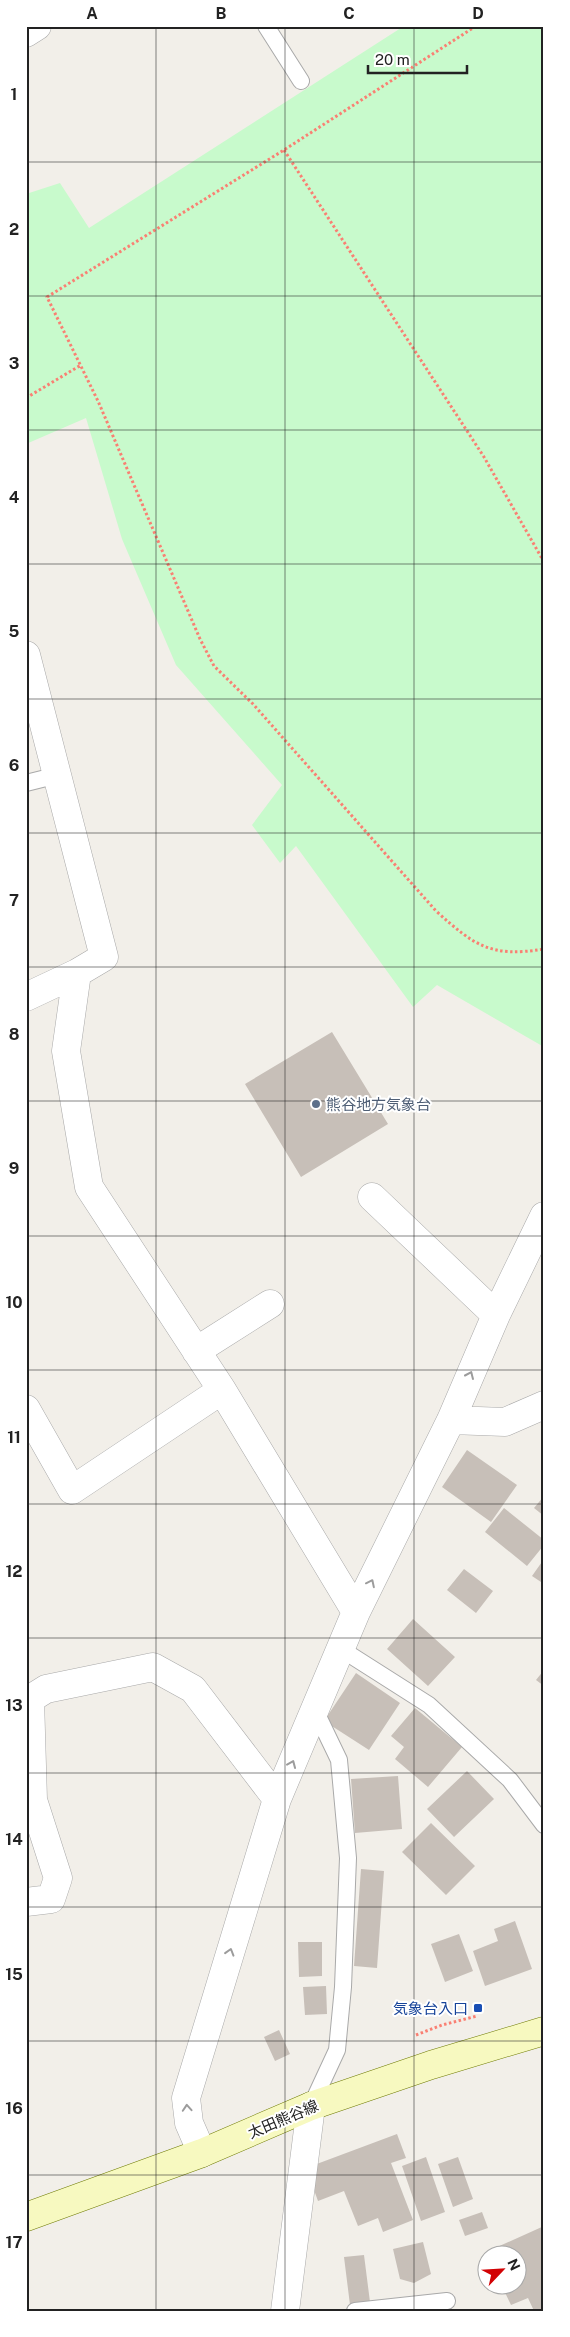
<svg xmlns="http://www.w3.org/2000/svg" width="570" height="2337" viewBox="0 0 570 2337" font-family="'Public Sans','Noto Sans JP',sans-serif">
<rect width="100%" height="100%" fill="#f2efe9"/>
<!-- park -->
<path fill="#c8facc" d="M404 26H544V1047L437 985 413 1007 296 846 280 863 252 825 282 785 176 665 122 539 86 418 26 444V194L60 183 89 228Z"/>
<!-- building -->
<path fill="#c7bfb8" d="M332 1032 388 1124 301 1177 245 1084Z
M467 1450 517 1485 491 1522 442 1487Z
M544 1496V1516L534 1508Z
M504 1508 544 1540V1545L527 1566 485 1532Z
M544 1559V1584L532 1576Z
M464 1569 493 1591 476 1613 447 1590Z
M413 1619 455 1657 428 1686 387 1649Z
M544 1670V1686L536 1680Z
M356 1673 400 1703 369 1750 324 1721Z
M415 1708 462 1747 428 1787 395 1759 404 1747 391 1736Z
M467 1771 494 1799 454 1837 427 1809Z
M398 1776 402 1829 355 1833 351 1779Z
M431 1823 475 1866 446 1895 402 1852Z
M361 1869 384 1871 377 1968 354 1966Z
M515 1921 532 1969 485 1986 473 1951 498 1941 494 1929Z
M459 1934 473 1971 445 1982 431 1944Z
M298 1942H322V1976L299 1977Z
M326 1986 327 2014 305 2015 303 1987Z
M279 2030 290 2054 275 2061 264 2037Z
M397 2134 406 2158 391 2163 413 2220 383 2232 378 2218 358 2226 344 2191 318 2201 306 2168Z
M426 2157 445 2212 421 2221 402 2166Z
M458 2157 473 2199 453 2207 438 2164Z
M482 2212 488 2228 465 2236 459 2220Z
M544 2226V2311H534L528 2298 511 2305 501 2284H518V2254H488L486 2252Z
M423 2242 431 2274 414 2283 400 2279 393 2249Z
M364 2255 370 2302 350 2305 344 2257Z"/>
<g fill="none" stroke-linecap="round" stroke-linejoin="round">
<!-- service casing -->
<g stroke="#a9a9a9" stroke-width="18">
<path id="service" d="M266 26 301 81
M26 783 58 775
M341 1649 429 1705 510 1780 544 1825
M311 2106 337 2050 343 1987 348 1858 339 1760 315 1710
M355 2311 447 2301"/>
</g>
<!-- minor casing -->
<g stroke="#a9a9a9" stroke-width="29">
<path id="minor" d="M26 33 37 26
M26 655 104 957 77 973 26 997
M77 973 66 1051 89 1187 222 1390 356 1612
M372 1197 496 1315
M196 1351 270 1304
M26 1409 72 1490 222 1390
M451 1420 505 1422 544 1405
M26 1902 51 1899 58 1878 33 1800 30 1699 46 1689 153 1667 193 1689 277 1799
M202 2153 189 2123 186 2098 277 1799 356 1612 451 1420 496 1315 544 1216
M285 2311 311 2106"/>
</g>
<!-- secondary casing -->
<g stroke="#707c06" stroke-width="29">
<path id="secondary" d="M26 2217 202 2153 311 2106 431 2065 544 2031"/>
</g>
<!-- path -->
<path stroke="#f98073" stroke-width="3" stroke-dasharray="2.5 2.5" stroke-linecap="butt" d="M476 26 284 150 47 297 98 401 200 639 214 666 253 704 436 911C474 945 490 958 544 949
M284 150 484 457 544 562
M26 398 81 365
M416 2035 442 2025 477 2016"/>
<!-- service -->
<use href="#service" stroke="#fff" stroke-width="16"/>
<!-- minor -->
<use href="#minor" stroke="#fff" stroke-width="28"/>
<!-- secondary -->
<use href="#secondary" stroke="#f7f9c0" stroke-width="28"/>
</g>
<!-- one-way arrows -->
<defs><path id="oneway-chevron" d="M-2-3.5L2.5 0L-2 3.5" fill="none" stroke-width="1.6" stroke-linecap="round" stroke-linejoin="round" transform="scale(1.25)"/></defs>
<g stroke="#9c9c9c">
<use href="#oneway-chevron" transform="translate(470 1375) rotate(-66)"/>
<use href="#oneway-chevron" transform="translate(371 1583) rotate(-64)"/>
<use href="#oneway-chevron" transform="translate(292 1764) rotate(-67)"/>
<use href="#oneway-chevron" transform="translate(230 1952) rotate(-73)"/>
<use href="#oneway-chevron" transform="translate(187 2108) rotate(-94)"/>
</g>
<!-- grid -->
<path fill="none" stroke="#222" stroke-width="1" stroke-opacity="0.55" d="M156 26V2311M285 26V2311M414 26V2311M26 162H544M26 296H544M26 430H544M26 564H544M26 699H544M26 833H544M26 967H544M26 1101H544M26 1236H544M26 1370H544M26 1504H544M26 1638H544M26 1773H544M26 1907H544M26 2041H544M26 2175H544"/>
<!-- markers -->
<circle fill="#5c6f8a" stroke="#fff" stroke-width="2" cx="316" cy="1104" r="5"/>
<rect fill="#1a4fb4" stroke="#fff" stroke-width="2" x="473" y="2003" width="10" height="10" rx="2.5"/>
<g text-anchor="middle" dominant-baseline="central" stroke-width="4" stroke-linejoin="round" paint-order="stroke">
<!-- service labels -->
<g font-size="15" fill="#4e5e75" stroke="#fff" text-anchor="start">
<text x="326" y="1104">熊谷地方気象台</text>
</g>
<!-- transit labels -->
<g font-size="15" fill="#164399" stroke="#fff" text-anchor="end">
<text x="468" y="2008">気象台入口</text>
</g>
<!-- street labels -->
<g font-size="15" fill="#222" stroke="#fff">
<text transform="translate(283 2119) rotate(-23)">太田熊谷線</text>
</g>
</g>
<!-- border -->
<rect width="570" height="2337" fill="none" stroke="#ffffff" stroke-width="55"/>
<!-- north arrow -->
<g transform="translate(502 2270) rotate(65)"><circle r="24" fill="#ffffff" stroke="#a7a7a7"/>
<path d="M0-4L9 19L0 12L-9 19Z" fill="#d20204"/>
<text y="-8" font-size="14" font-weight="bold" text-anchor="middle" fill="#222222">N</text>
</g>
<!-- scale -->
<path d="M368 65v8h99v-8" fill="none" stroke="#222222" stroke-width="2.5"/>
<text x="375" y="65" font-size="15" fill="#222222" stroke="#ffffff" stroke-width="4" paint-order="stroke">20 m</text>
<rect x="28" y="28" width="514" height="2282" fill="none" stroke="#222" stroke-width="2"/>
<g font-size="16" text-anchor="middle" font-weight="bold" fill="#222">
<text x="92" y="19">A</text>
<text x="221" y="19">B</text>
<text x="349" y="19">C</text>
<text x="478" y="19">D</text>
<text x="14" y="100">1</text>
<text x="14" y="235">2</text>
<text x="14" y="369">3</text>
<text x="14" y="503">4</text>
<text x="14" y="637">5</text>
<text x="14" y="771">6</text>
<text x="14" y="906">7</text>
<text x="14" y="1040">8</text>
<text x="14" y="1174">9</text>
<text x="14" y="1308">10</text>
<text x="14" y="1443">11</text>
<text x="14" y="1577">12</text>
<text x="14" y="1711">13</text>
<text x="14" y="1845">14</text>
<text x="14" y="1980">15</text>
<text x="14" y="2114">16</text>
<text x="14" y="2248">17</text>
</g>
</svg>
